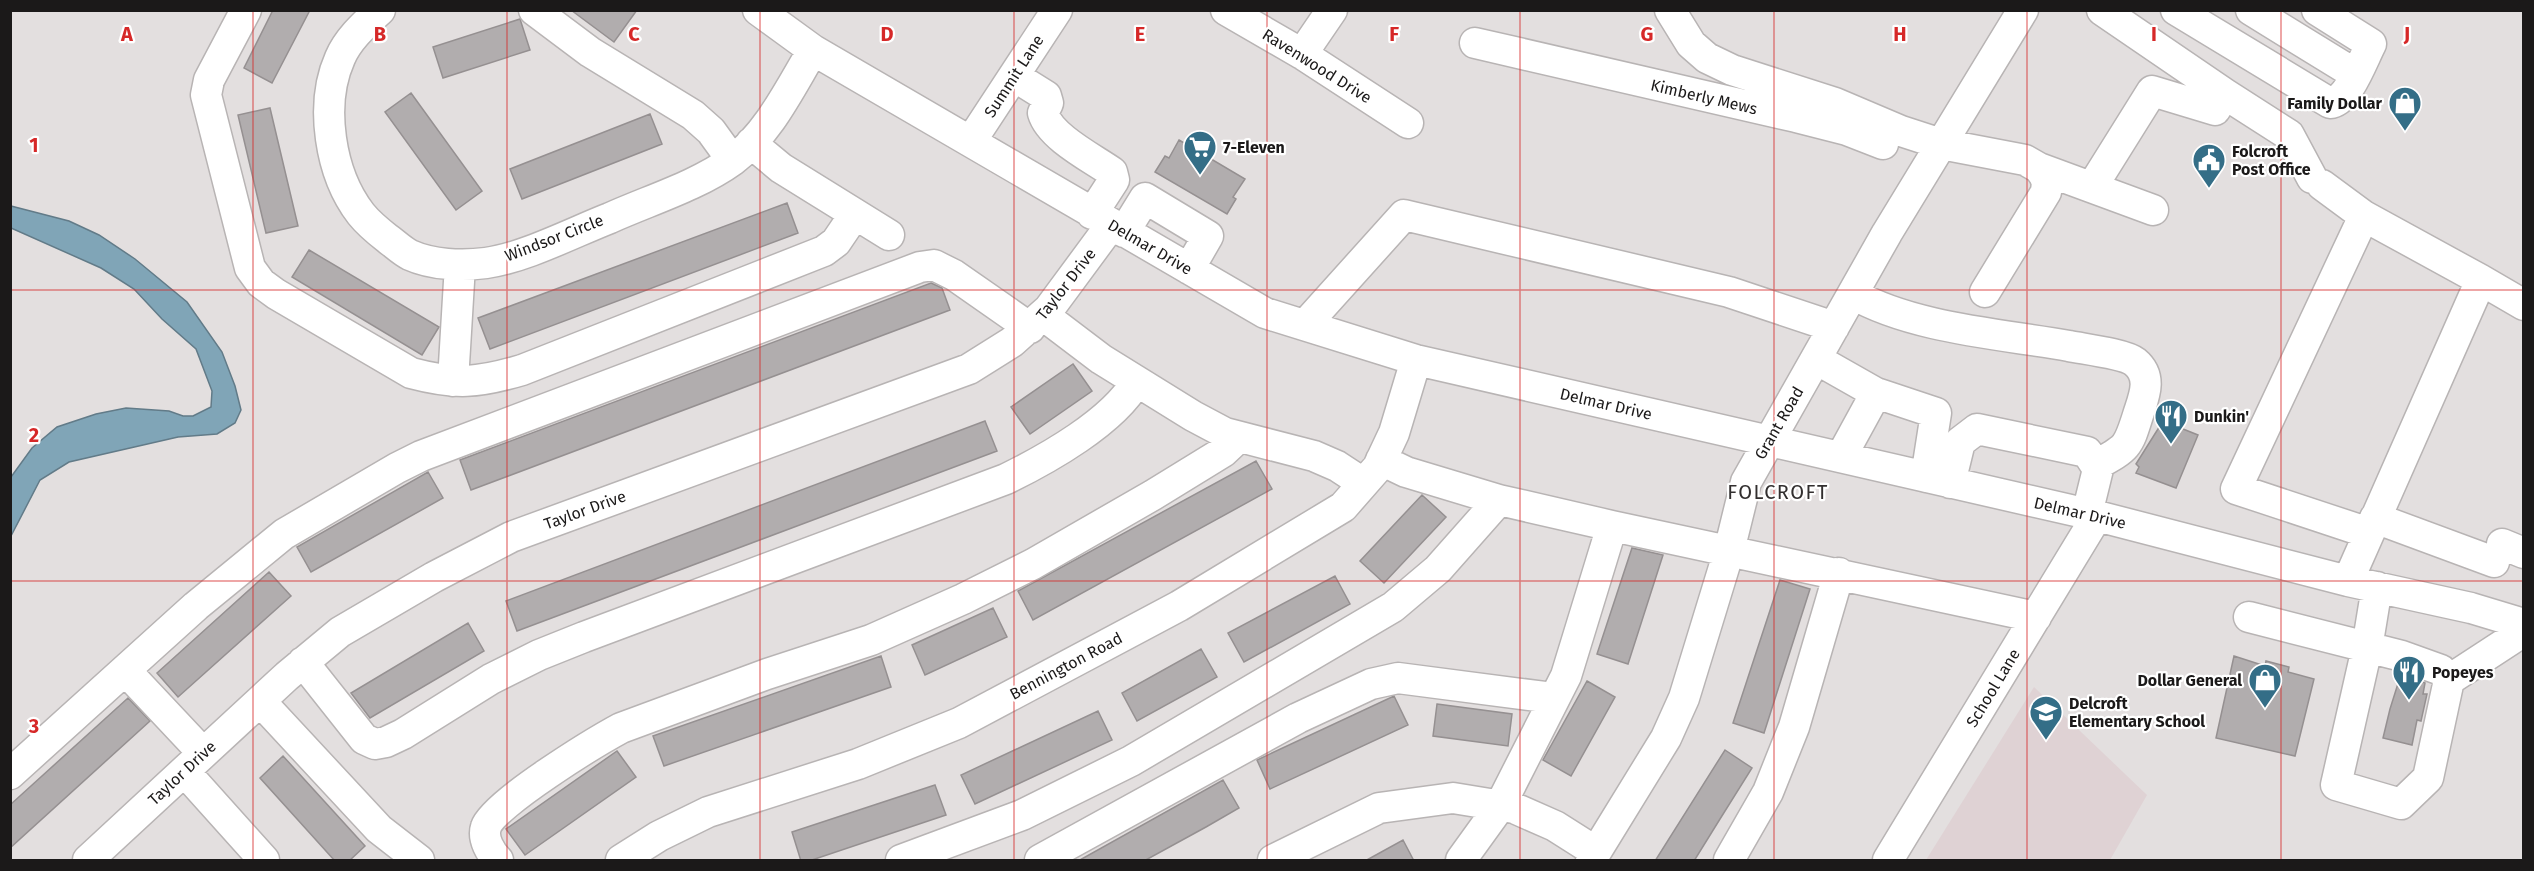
<svg xmlns="http://www.w3.org/2000/svg" width="2534" height="871" viewBox="0 0 2534 871" font-family="'Fira Sans',sans-serif">
<rect width="100%" height="100%" fill="#e3dfdf"/>
<!-- built -->
<path fill="#dfd2d4" d="M2034 687 2147 795 2110 860H1926Z"/>
<!-- water -->
<path fill="#80a5b7" stroke="#627b88" stroke-width="1.5" d="M11 206 69 221 99 235 135 259 187 302 222 352 235 386 241 410 235 423 217 434 178 437 69 462 40 480 11 536V477L32 448 57 427 96 414 126 408 169 411 183 416H193L211 407 212 391 196 349 162 319 134 289 101 268 11 228Z"/>
<!-- building -->
<path fill="#b1adae" stroke="#959091" stroke-width="1.5" d="M273 10H310L272 83 244 68Z
M571 10H637L614 42Z
M520 19 530 50 443 78 433 47Z
M411 93 482 191 456 210 385 112Z
M270 108 298 226 266 233 238 115Z
M650 114 662 144 522 199 510 169Z
M1179 140 1245 179 1233 197 1236 199 1227 214 1155 172 1165 156 1169 158Z
M787 203 798 233 490 349 478 318Z
M309 250 439 327 422 355 292 277Z
M931 283 942 288 950 310 471 490 460 460Z
M1073 364 1092 391 1030 434 1011 407Z
M985 421 997 451 517 631 506 601Z
M2163 421 2198 435 2176 488 2136 473 2139 467 2136 464Z
M1256 461 1272 489 1033 620 1018 591Z
M428 472 443 498 311 572 297 547Z
M1422 495 1446 517 1384 583 1360 561Z
M1632 548 1663 555 1628 664 1597 654Z
M269 572 291 596 178 697 157 673Z
M1335 576 1350 604 1244 662 1228 633Z
M1780 580 1810 589 1764 733 1733 723Z
M993 608 1007 637 925 675 912 645Z
M468 623 484 651 370 718 351 693Z
M1201 649 1217 677 1137 721 1122 693Z
M881 656 891 687 664 766 653 736Z
M2234 656 2265 666 2266 661 2289 667 2288 672 2314 679 2295 756 2216 738Z
M2401 674 2425 683 2423 694H2427L2421 721 2417 720 2412 745 2383 738 2390 709Z
M1587 681 1615 697 1571 776 1543 760Z
M1394 696 1408 725 1270 789 1257 760Z
M128 698 150 721 10 848V805Z
M1437 704 1512 714 1508 746 1433 736Z
M1098 711 1112 740 975 804 961 775Z
M1725 750 1752 768 1720 819 1694 861H1655Z
M617 751 636 777 525 855 506 829Z
M283 756 365 846 349 861H335L260 778Z
M1223 780 1239 808 1206 827 1144 861H1078Z
M935 785 946 815 809 861H801L792 832Z
M1403 840 1414 861H1365Z"/>
<g fill="none" stroke-linecap="round" stroke-linejoin="round">
<!-- minor casing -->
<g stroke="#b8b4b4" stroke-width="33">
<path id="minor" d="M246 10 209 80 206 95 250 268 261 283 276 294 411 373C456 385 478 383 522 370L824 251 836 242 855 214
M380 10C365 24 348 39 340 58 319 105 330 174 361 214 369 224 379 232 388 239 395 244 402 251 410 255 432 265 462 266 486 263 524 258 574 232 610 218 650 200 697 186 733 160 769 133 790 88 813 50
M534 10 590 52 693 115 711 131 732 160
M758 10 813 50 1265 313 1416 360 2097 516 2348 581 2471 608 2524 624
M1226 10 1302 54 1408 123
M1670 10 1691 44 1707 58 1732 70 1835 103 1901 131 1941 144 2025 160 2039 168 2044 175 2047 182 2046 192 1985 292
M2102 10 2225 94
M2176 10 2330 103C2348 102 2363 59 2371 44L2317 10
M2251 10 2355 74
M1475 43 1796 117 1847 130 1883 144
M1302 54 1332 10
M1014 76 1046 96 1048 103 1043 113C1050 137 1092 158 1112 172L1114 180 1092 214
M971 141 1057 10
M751 143 781 168 889 235
M2039 168 2153 210
M2322 185 2364 216
M2092 187 2152 91 2215 110 2225 94 2289 135 2312 178
M1124 232 1145 198 1208 236 1189 269
M1853 294C1912 328 2001 334 2069 346 2083 349 2125 354 2135 362 2152 376 2145 394 2139 412 2128 447 2129 447 2096 465
M1043 315 1101 359 1193 416 1225 433 1314 456 1337 466 1363 483
M1305 325 1404 215 1729 292 1834 327
M1816 359 1876 393 1936 413 1926 477
M453 381 460 265
M1841 457 1876 393
M1381 460 1406 472 1499 500 1612 526 2036 617
M1950 483 1960 442 1977 429 2087 452 2098 469 2087 514
M2375 518 2494 562
M2369 533 2236 489 2364 216 2481 280
M2502 544 2524 553
M2348 581 2481 280 2524 305
M2249 617 2402 656 2441 670 2449 680 2428 778 2401 804 2336 785 2367 648 2377 587
M303 662 364 739 375 744 386 742 403 734 491 679 539 655 584 637 1006 479C1047 459 1113 422 1136 382
M125 670 203 753
M2449 680 2524 631
M260 701 379 829 419 860
M185 772 264 860
M10 774 196 606 284 534 397 468 421 456 920 267 934 265 954 275 1030 328
M88 860 287 676 340 632 434 577 511 537 969 369 1012 342 1049 309 1111 225
M498 860C491 853 482 839 486 827 493 804 597 741 621 728L767 674 871 640 963 599 1033 564 1153 495 1223 452 1239 437
M621 860 659 836 708 812 858 764 959 723 1179 606 1343 507 1378 467 1394 433 1416 360
M901 860 1022 815 1131 761 1393 607 1438 569 1499 500
M1040 860 1298 718 1371 684 1398 678 1553 698
M1273 860 1379 808 1453 798 1514 808 1555 826 1596 852
M1461 860 1500 806 1566 676 1612 526
M1591 860 1666 738 1684 698 1729 551 1746 482 1887 233 2023 10
M1729 860 1768 792 1794 727 1839 573
M1888 860 2097 516"/>
</g>
<!-- minor -->
<use href="#minor" stroke="#fff" stroke-width="30"/>
</g>
<!-- grid -->
<path fill="none" stroke="#d62828" stroke-width="1.5" stroke-opacity="0.55" d="M253 10V860M507 10V860M760 10V860M1014 10V860M1267 10V860M1520 10V860M1774 10V860M2027 10V860M2281 10V860M10 290H2524M10 581H2524"/>
<!-- icons -->
<defs>
<g id="shop-pin" transform="scale(1.725)"><path d="M0 17L-7.5 6A9.5 9.5 0 1 1 7.5 6Z" fill="#346e87" stroke="#fff"/><path d="M-5-2.5h2.3a2.7 3.5 0 0 1 5.4 0H5L5.5 6h-11ZM-1.5-2.5h3a1.5 2.3 0 0 0-3 0Z" fill="#fff"/></g>
<g id="supermarket-pin" transform="scale(1.725)"><path d="M0 17L-7.5 6A9.5 9.5 0 1 1 7.5 6Z" fill="#346e87" stroke="#fff"/><path d="M-6-5.5h2.5l.6 2H6L4.5 2H-2.5L-4.4-4H-6ZM-1.5 3.2a1.3 1.3 0 1 0 .1 0ZM3 3.2a1.3 1.3 0 1 0 .1 0Z" fill="#fff"/></g>
<g id="civic-pin" transform="scale(1.725)"><path d="M0 17L-7.5 6A9.5 9.5 0 1 1 7.5 6Z" fill="#346e87" stroke="#fff"/><path d="M-.6-6.5H3V-4.5H.6V-3L4-1V1h2V6H-6V1h2V-1L-.6-3ZM-1.2 2.5V6h2.4V2.5Z" fill="#fff"/></g>
<g id="restaurant-pin" transform="scale(1.725)"><path d="M0 17L-7.5 6A9.5 9.5 0 1 1 7.5 6Z" fill="#346e87" stroke="#fff"/><path d="M-5-6h1v4h1v-4h1v4h1v-4h1v5L-1.5 .5V6h-2V.5L-5-1ZM5-6V6H3V1.5H1.5Q1.5-4 5-6Z" fill="#fff"/></g>
<g id="school-pin" transform="scale(1.725)"><path d="M0 17L-7.5 6A9.5 9.5 0 1 1 7.5 6Z" fill="#346e87" stroke="#fff"/><path d="M0-5L7-2L0 1L-7-2ZM-4 1L0 2.5L4 1V4Q0 6-4 4Z" fill="#fff"/></g>
</defs>
<g fill-rule="evenodd">
<use href="#shop-pin" x="2405" y="103"/>
<use href="#supermarket-pin" x="1200" y="147"/>
<use href="#civic-pin" x="2209" y="160"/>
<use href="#restaurant-pin" x="2171" y="416"/>
<use href="#restaurant-pin" x="2409" y="672"/>
<use href="#shop-pin" x="2265" y="680"/>
<use href="#school-pin" x="2046" y="712"/>
</g>
<g text-anchor="middle" dominant-baseline="central" stroke-width="4.5" stroke-linejoin="round" paint-order="stroke">
<!-- street labels -->
<g font-size="16" fill="#1b1919" stroke="#fff">
<text transform="translate(1317 66) rotate(32)">Ravenwood Drive</text>
<text transform="translate(1014 76) rotate(-57)">Summit Lane</text>
<text transform="translate(1704 97) rotate(13)">Kimberly Mews</text>
<text transform="translate(554 238) rotate(-21)">Windsor Circle</text>
<text transform="translate(1150 247) rotate(30)">Delmar Drive</text>
<text transform="translate(1066 284) rotate(-52)">Taylor Drive</text>
<text transform="translate(1606 404) rotate(13)">Delmar Drive</text>
<text transform="translate(1779 423) rotate(-60)">Grant Road</text>
<text transform="translate(585 510) rotate(-20)">Taylor Drive</text>
<text transform="translate(2080 513) rotate(13)">Delmar Drive</text>
<text transform="translate(1066 666) rotate(-28)">Bennington Road</text>
<text transform="translate(1993 688) rotate(-59)">School Lane</text>
<text transform="translate(182 773) rotate(-43)">Taylor Drive</text>
</g>
<!-- poi labels -->
<g font-size="16" font-weight="bold" fill="#1b1919" stroke="#fff" text-anchor="start">
<text x="2382" y="103" text-anchor="end">Family Dollar</text>
<text x="1223" y="147">7-Eleven</text>
<text x="2232" y="151">Folcroft<tspan x="2232" dy="18">Post Office</tspan></text>
<text x="2194" y="416">Dunkin'</text>
<text x="2432" y="672">Popeyes</text>
<text x="2242" y="680" text-anchor="end">Dollar General</text>
<text x="2069" y="703">Delcroft<tspan x="2069" dy="18">Elementary School</tspan></text>
</g>
<!-- quarter labels -->
<g font-size="20" letter-spacing="1.5" fill="#322f2f" stroke="#fff">
<text x="1778" y="492">FOLCROFT</text>
</g>
</g>
<g font-size="20" text-anchor="middle" font-weight="bold" fill="#d62828" stroke="#fff" stroke-width="4.5" stroke-linejoin="round" paint-order="stroke">
<text x="127" y="41">A</text>
<text x="380" y="41">B</text>
<text x="634" y="41">C</text>
<text x="887" y="41">D</text>
<text x="1140" y="41">E</text>
<text x="1394" y="41">F</text>
<text x="1647" y="41">G</text>
<text x="1900" y="41">H</text>
<text x="2154" y="41">I</text>
<text x="2407" y="41">J</text>
<text x="34" y="152">1</text>
<text x="34" y="442">2</text>
<text x="34" y="733">3</text>
</g>
<!-- border -->
<rect width="2534" height="871" fill="none" stroke="#1b1919" stroke-width="24"/>
</svg>
